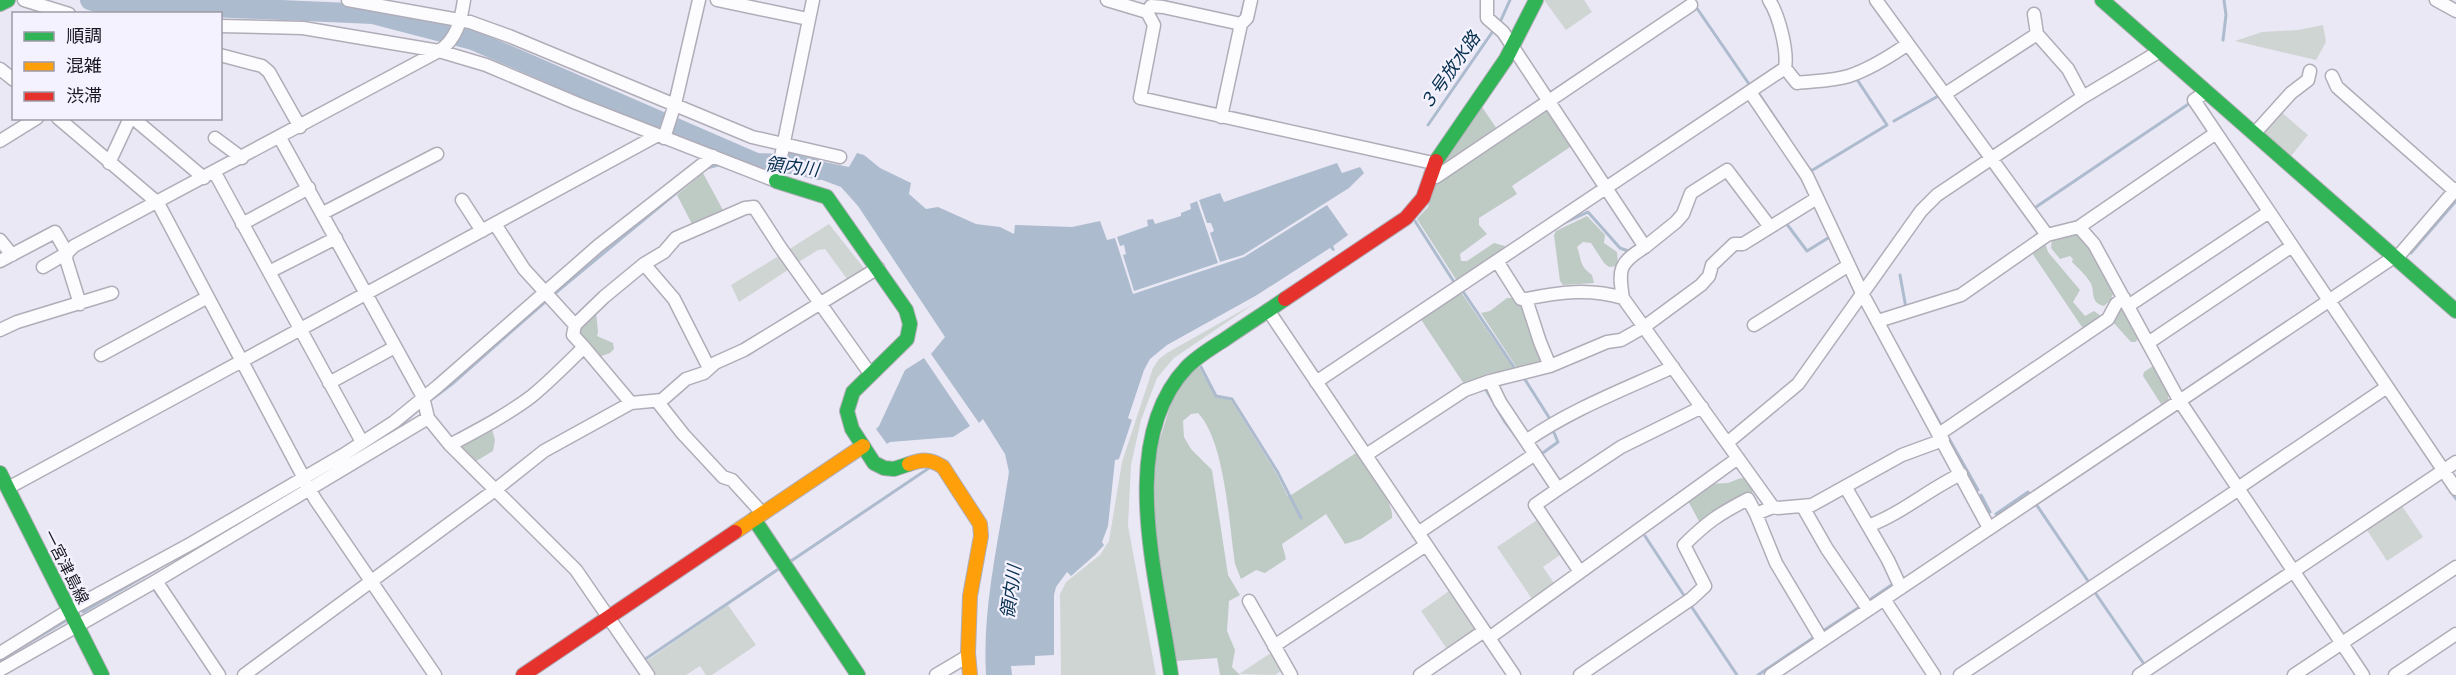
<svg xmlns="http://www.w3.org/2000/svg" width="2456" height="675" viewBox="0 0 2456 675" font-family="'DM Sans','Noto Sans JP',sans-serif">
<rect width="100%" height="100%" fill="#ebe8f5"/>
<!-- green -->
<path fill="#ced5d3" d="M1544 0H1584L1592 12 1566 30Z
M2323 25 2326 42 2316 60 2235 41 2262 32 2298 30Z
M2280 111 2308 135 2291 156 2266 134V127Z
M829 224 867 272 850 283 825 249 818 250 797 263 788 250Z
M782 254 791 268 739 302 731 285Z
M1255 303 1174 358 1157 378 1141 420 1131 465 1128 526 1156 675H1061L1060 594 1066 582 1100 555 1109 541 1122 462 1153 368 1159 359 1167 353Z
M2400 503 2423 537 2387 561 2365 527Z
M1540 518 1563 553 1543 567 1556 586 1534 602 1497 547Z
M1449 591 1477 633 1449 652 1421 611Z
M728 605 756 645 712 675H706L700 666 686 675H653L645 662Z
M1274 651 1284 669 1275 675 1239 674Z"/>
<!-- forest -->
<path fill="#becac4" d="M1482 107 1499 132 1438 173 1440 166Z
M1543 108H1549L1573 145 1512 186 1517 194 1479 218V225L1487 234 1460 254 1461 261H1467L1494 243 1505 246 1504 250 1457 281 1417 219 1428 207 1435 181Z
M703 173 724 212 693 226 677 195Z
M1587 216 1605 235 1604 243 1617 252 1618 266 1609 267 1604 263 1591 243 1583 242 1577 247C1582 260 1579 266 1592 275L1594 283 1563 285 1560 281 1554 235 1556 231Z
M2072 232H2078C2087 242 2112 278 2113 290 2114 297 2109 302 2104 306 2089 302 2096 292 2090 282 2086 275 2078 268 2072 262L2073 259 2070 256 2060 259 2051 248 2052 240Z
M2045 243 2048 252 2080 290 2073 302 2085 316 2094 311 2104 318 2086 333 2030 250Z
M1460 291 1514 369 1487 374 1466 387 1420 318Z
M1507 298H1516L1525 303 1545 362 1517 368 1481 313 1490 311Z
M2122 305 2140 338 2135 342H2131L2111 320Z
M596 312 598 332 597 336 613 343 614 349 610 353 596 358 577 335V327Z
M1198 365 1216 397 1231 400 1275 471 1288 497 1356 453C1366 468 1394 500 1392 518L1361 539 1345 544 1326 514 1282 544 1286 559 1265 573 1256 570 1241 579 1235 564C1229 524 1225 441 1198 413L1191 414 1183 421 1184 437 1191 449 1212 470 1228 575 1240 595 1229 601 1227 631 1235 650 1232 667 1240 675H1220L1217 658 1176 661 1153 528 1156 451 1175 391Z
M2153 366 2156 367 2169 393 2168 400 2161 404 2143 376 2144 372Z
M491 426 495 440 493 451 473 463 458 445Z
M1741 478 1747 479 1752 484 1753 491 1750 495 1700 523 1688 501 1707 484 1728 483Z"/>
<!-- water -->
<path fill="#acbbce" d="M857 153 864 155 880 168 911 183 909 194 926 209 938 207 976 224 1000 227 1014 234 1015 225 1072 227 1100 221 1107 240 1115 238 1133 294 1244 257 1327 205 1348 235 1333 246 1335 250 1333 251 1330 248 1257 295 1167 345 1150 359 1144 370 1128 418 1132 420 1119 459 1115 460 1108 526 1102 542 1104 545 1095 555 1071 576 1067 572 1056 587 1054 595V655L1035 656V665L1011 666 1012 675H986C982 607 999 540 1009 472L1005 454 983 419 979 423 931 354 945 337 858 206 841 187 793 169 795 159 820 161 849 167Z
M1337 163 1342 173 1360 167 1364 173 1349 188 1243 255 1220 262 1210 233 1214 231 1211 223H1207L1199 200 1220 193 1224 202Z
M1197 201 1218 263 1134 291 1123 255 1126 254 1124 245 1120 246 1117 237 1148 226 1147 220 1153 219 1155 224 1181 216V213L1191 209 1190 204Z
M924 358 970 426 953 437 890 442 887 444 876 429 879 426 905 370Z"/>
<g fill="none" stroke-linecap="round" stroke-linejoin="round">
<!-- stream -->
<path stroke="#acbbce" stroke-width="3" d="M1694 4 1749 84
M1241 16 1245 0
M1501 20 1510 0
M2223 40 2226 15 2224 0
M1759 94 1788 137
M1894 121 1940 95
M1428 125 1493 31
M707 168 718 165
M1810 169 1811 171 1887 125 1856 78
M2036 207 2190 103 2191 104
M1415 221 1454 282
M1786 223 1807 251 1828 238
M1562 224 1588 212 1620 248 1631 252
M2411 253 2456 201
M1900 275 1906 308
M1462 290 1516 370
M553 295 693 179
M1897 346 1942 427
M1201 367 1216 396 1232 399 1277 471 1301 518
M1524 378 1550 419
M1485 388 1505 422 1518 439
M432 399 452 384 545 302
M1947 435 1978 490
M1540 455 1558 442 1552 428
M353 456 395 430 417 411
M313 480 321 475
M2451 492 2456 499
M1981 495 1990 512
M2036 504 2090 584
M1996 514 2028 492 2029 494
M1645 536 1685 597
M791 561 929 468
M155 591 159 597
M2094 591 2146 667
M1868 601 1893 584
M1691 606 1737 675
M83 612 169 562
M1823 631 1861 606
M0 660 67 620
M644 660 780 568
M1758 675 1816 636"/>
<!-- river -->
<path stroke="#acbbce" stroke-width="20" d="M90 0 96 2 373 14 473 40 756 163 794 164 819 170"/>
<!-- street casing -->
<g stroke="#b0adb8" stroke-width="15">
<path id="street" d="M24 0 69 14
M348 0 470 22 509 36 752 137 840 157
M717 0 808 19
M1107 0 1147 12 1154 25 1140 98 1433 163
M1487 0V18L1503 32 1645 247C1619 263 1618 269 1623 298
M1876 0 2047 235
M2436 0 2456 11
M1147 12 1151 6 1163 7 1241 24
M220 26 303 28 439 51 486 65 576 103 776 181 813 0
M2037 34 2068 69 2083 97
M220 55 262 66 269 72 300 127
M1785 68 1797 83C1814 81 1833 81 1849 76 1867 70 1892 55 1908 44
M0 69 14 80
M2332 76 2337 87 2455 191
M1750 92 1807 176 1862 293 1989 528
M2206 92 2194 100 2456 489
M1945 94 2037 34 2034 14
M1221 117 1241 24 1247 18 1251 0
M58 118 158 203 315 499 435 675
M133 118 204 178
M2254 134 2291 93 2308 80 2310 71
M215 138 242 158
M280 138 423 397 428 418 450 445 576 570 648 675
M664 138 675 104 699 0
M0 141 37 118
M109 163 130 118
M215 173 362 442
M1431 174 1436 177 1691 5
M462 200 482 231
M323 213 437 154
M242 224 309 188
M495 224 524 269 575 325
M2079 227 2216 133
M0 240 12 255
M1645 247 1676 222 1683 214 1691 193 1727 170 1770 227
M2396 259 2456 189
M0 261 55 232 67 253 74 246 439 51C457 39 461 20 464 0
M1497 261 1521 299H1526L1540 342 1550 366
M644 264 674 299 709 368
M43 267 67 253 66 259 80 304
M269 272 336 238
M1526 299C1559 292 1590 288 1623 298L1773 507 1778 508 1812 505 1902 455 1943 440
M2128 306 2269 212
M1268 310 1514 675
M1878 321 1961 295 2047 235 2079 227 2094 244 2179 400 2363 675
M1754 325 1849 265
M0 330 17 322 112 293
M2148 343 2292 246
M584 347 631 403
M101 355 208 297
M1316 382 1785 68C1788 51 1779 15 1769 0
M329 383 395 347
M657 401 683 434 723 477 732 480 763 514
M1939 434 2108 319 2116 304 2124 298
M1526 441C1572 409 1623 390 1673 367
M1727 443 1798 384 1921 211 1937 195 2083 97 2160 51
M450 445C478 430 507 415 532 396 550 381 567 364 584 347L573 335 575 325 604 297 644 264 664 252 676 238 745 208 754 207 780 247 871 375
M1366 455 1465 390 1490 381
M8 488 658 135
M1846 488 1888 560 1901 588
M2238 488 2387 387
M1558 489 1621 447 1702 407
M1803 507 1827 549 1868 609
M1756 514 1776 563 1822 640
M1868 526C1901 514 1929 489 1961 474
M1418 533 1535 454
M1580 572 1535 505 1558 489 1500 402 1490 381 1550 366 1607 342 1621 340 1644 327 1701 285 1709 276 1712 265 1734 244H1743L1817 198
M156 581 219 675
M1884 599 1934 675
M1249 601 1291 675
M1489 638 1738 458
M1274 646 1426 545
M0 653 69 610 192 543 343 455 394 422 438 386 598 246 713 156
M0 670 156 581 428 418
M244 675 495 490 544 451 631 403 662 400 686 379 704 373 715 363 744 350 878 268
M936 675 968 656
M1420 675 1484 631
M1580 675 1691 599 1705 586 1684 545C1707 522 1719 514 1748 499L1756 514 1773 507
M1771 675 2394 257
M1960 675 2239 489
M2139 675 2456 462
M2294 675 2456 567
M2395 675 2456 634"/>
</g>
<!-- fast casing -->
<g stroke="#b0adb8" stroke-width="16">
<path id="fast" d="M2102 0 2456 311
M0 4 8 0
M1436 161 1506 59 1536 0
M776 181 827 197 906 310 910 324 907 339 853 392 847 411 852 429 874 463 884 468 894 469 909 464
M0 473 102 675
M754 519 858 675
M1171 675C1159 583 1115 443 1187 367 1198 356 1211 348 1224 340 1244 326 1265 313 1285 299"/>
</g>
<!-- slow casing -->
<g stroke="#b0adb8" stroke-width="16">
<path id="slow" d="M909 464C923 459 931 459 943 467L980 524 981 536 970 596 968 653 970 675
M735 532 863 446"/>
</g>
<!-- jam casing -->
<g stroke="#b0adb8" stroke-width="16">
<path id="jam" d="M1285 299 1406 218 1423 198 1436 161
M523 675 735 532"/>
</g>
<!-- street -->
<use href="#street" stroke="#fcfcfe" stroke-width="12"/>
<!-- fast -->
<use href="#fast" stroke="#30b455" stroke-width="14"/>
<!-- slow -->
<use href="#slow" stroke="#ff9f0a" stroke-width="14"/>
<!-- jam -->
<use href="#jam" stroke="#e5322d" stroke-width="14"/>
</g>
<g text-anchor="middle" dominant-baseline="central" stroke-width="4.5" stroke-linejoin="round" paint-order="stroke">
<!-- street labels -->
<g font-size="16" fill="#1a1722" stroke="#f4f2fe">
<text transform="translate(66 567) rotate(63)">一宮津島線</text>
</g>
<!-- water labels -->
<g font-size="18" font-style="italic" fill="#062f4e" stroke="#f4f2fe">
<text transform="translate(1450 71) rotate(-55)">３号放水路</text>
<text transform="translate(792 167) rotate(7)">領内川</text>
<text transform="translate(1011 592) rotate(-82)">領内川</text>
</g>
</g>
<!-- legend -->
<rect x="12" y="12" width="210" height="108" fill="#f4f2fe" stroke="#9d9aa6" stroke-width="1.5"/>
<rect x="24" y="32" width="30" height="9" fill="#30b455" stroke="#9d9aa6" stroke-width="1.5"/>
<text x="66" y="42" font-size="18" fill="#1a1722">順調</text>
<rect x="24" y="62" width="30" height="9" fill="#ff9f0a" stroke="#9d9aa6" stroke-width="1.5"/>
<text x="66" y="72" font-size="18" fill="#1a1722">混雑</text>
<rect x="24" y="92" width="30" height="9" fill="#e5322d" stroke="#9d9aa6" stroke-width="1.5"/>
<text x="66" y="102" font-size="18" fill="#1a1722">渋滞</text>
</svg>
